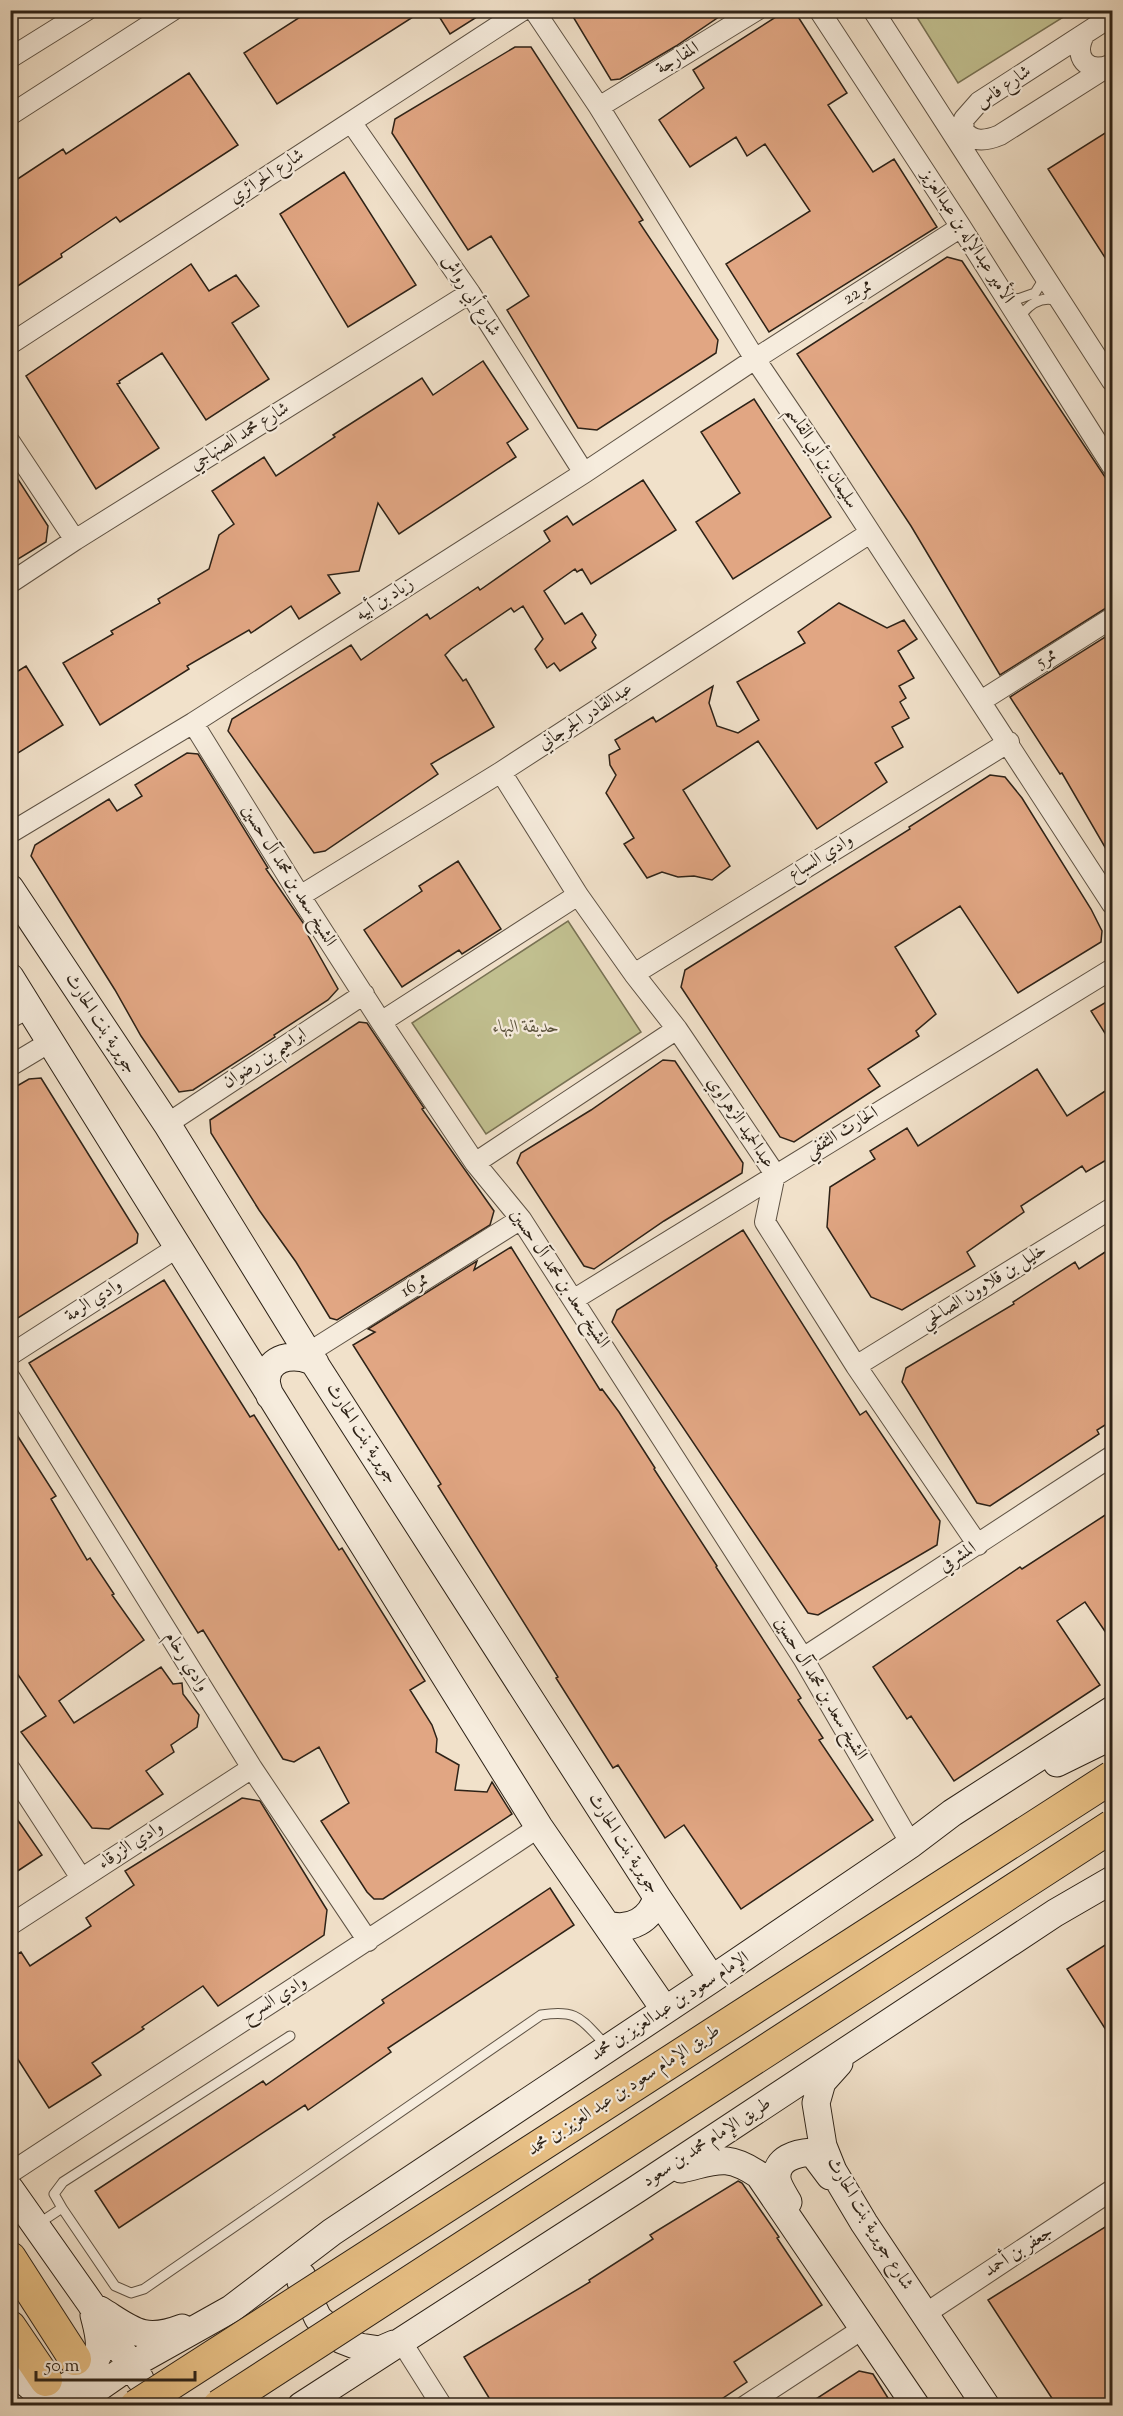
<svg xmlns="http://www.w3.org/2000/svg" width="1123" height="2416" viewBox="0 0 1123 2416" font-family="'Sorts Mill Goudy',Amiri,serif">
<rect width="100%" height="100%" fill="#f1e1ca"/>
<filter id="stains"><feTurbulence type="fractalNoise" baseFrequency=".00333" numOctaves="4"/><feColorMatrix values="0 0 0 0 .2 0 0 0 0 .09 0 0 0 0 .02 0 0 0 .5 -.17"/></filter>
<radialGradient id="worn" r=".72"><stop offset=".6" stop-color="#630" stop-opacity="0"/><stop offset="1" stop-color="#630" stop-opacity=".3"/></radialGradient>
<!-- green -->
<path fill="#c2c191" stroke="#787254" stroke-width="1.5" d="M913 11H1073L958 83Z
M568 921 641 1032 486 1134 412 1023Z"/>
<!-- building -->
<path fill="#e1a683" stroke="#2d2217" stroke-width="1.5" d="M311 10H424L277 104 244 53Z
M435 10H488L450 34Z
M569 10H729L676 46 620 79 611 80Z
M795 12 847 93 828 105 873 172 894 159 937 227 769 332 726 264 810 211 765 144 747 156 736 137 690 167 659 120 704 88 693 70 782 13Z
M515 47H531L643 220 639 222 718 340 716 353 597 430 578 428 507 310 529 296 491 236 468 250 392 133 395 119Z
M189 73 238 145 120 222 116 217 61 254 62 257 10 291V184L63 149 66 154Z
M1113 128V270L1048 169Z
M344 172 416 285 348 327 280 214Z
M947 257 962 261 1113 489V606L1106 608 1000 675 911 526 797 354Z
M191 264 209 291 236 275 259 306 232 323 269 379 206 420 162 353 119 381 120 383 117 384 159 448 96 489 26 376Z
M483 361 528 429 507 443 516 457 399 534 378 503 359 571 328 575 340 593 299 619 291 606 251 633 249 630 187 666 189 669 100 725 63 663 113 634 111 631 160 603 158 599 209 569 219 535 234 524 212 491 264 457 276 476 335 437 333 435 422 378 433 395Z
M754 399 831 517 733 579 696 522 740 493 701 432Z
M10 467 48 526 46 542 10 564Z
M643 480 676 530 591 584 582 569 577 572 575 569 544 591 565 624 582 613 596 635 592 642 596 648 560 671 554 663 547 668 535 649 543 639 523 606 514 612 511 608 451 649 445 655 463 681 466 679 494 727 431 764 438 774 325 851 314 853 228 731 232 719 351 645 361 660 427 614 430 619 478 587 480 590 550 541 544 531 567 516 573 525Z
M839 603 887 628 904 620 917 639 898 651 914 678 899 686 906 698 900 702 909 718 892 727 903 747 875 763 887 782 817 829 758 741 683 790 730 866 712 880 694 876 678 877 662 872 647 878 624 844 634 838 606 793 616 775 610 765 609 755 620 749 615 740 653 717 656 722 713 686 709 703 717 726 738 733 759 720 737 682 805 643 798 632Z
M1113 632V861L1062 773 1060 774 1010 697Z
M26 666 63 725 10 758V676Z
M187 753 198 754 268 868 266 869 308 930 306 932 338 989 328 1000 274 1035 275 1037 193 1090 179 1092 141 1036 115 990 31 856 35 845 109 799 117 811 142 796 135 785Z
M990 775 1005 777 1022 798 1091 909 1102 931 1101 942 1018 993 960 906 895 947 936 1014 916 1031 919 1036 868 1069 880 1086 794 1142 780 1137 681 987 685 970 910 829 909 827Z
M458 861 501 929 462 954 459 950 402 987 364 930 422 891 419 886Z
M1113 998V1046L1091 1011Z
M359 1022 367 1023 424 1108 422 1109 494 1211 490 1225 337 1320 330 1318 296 1262 259 1210 211 1133 210 1120Z
M663 1060 675 1061 743 1163 742 1173 664 1221 594 1269 584 1266 517 1163 521 1153 591 1110Z
M1037 1069 1067 1116 1113 1086V1156L1086 1172 1082 1166 1021 1206 1024 1212 967 1252 975 1266 902 1310 871 1297 827 1227 830 1187 875 1159 870 1151 907 1128 918 1146Z
M41 1078 138 1234 137 1243 10 1323V1090L29 1079Z
M743 1230 860 1415 866 1411 940 1521 937 1545 818 1615 808 1613 612 1322 617 1310Z
M511 1247 600 1390 602 1389 619 1412 655 1468 654 1469 717 1566 716 1567 801 1698 798 1700 823 1738 819 1740 873 1820 741 1909 684 1825 665 1838 618 1765 613 1768 556 1678 558 1677 438 1486 441 1484 353 1345 375 1332 368 1329 477 1261 474 1270Z
M1113 1247V1420L1097 1430 1099 1434 990 1506 977 1503 902 1382 906 1368 1014 1304 1013 1302 1075 1262 1079 1269Z
M164 1280 250 1417 254 1415 339 1550 342 1548 425 1681 410 1690 432 1725 437 1739 436 1752 459 1765 455 1790 487 1792 492 1782 512 1814 383 1899H374L367 1892 321 1821 349 1803 319 1747 294 1762 283 1759 203 1630 198 1633 29 1363Z
M10 1424 56 1496 51 1499 87 1560 90 1558 114 1594 112 1595 144 1640 59 1701 74 1723 161 1667 173 1684 182 1683 183 1694 199 1715 197 1727 171 1745 174 1752 146 1771 163 1794 109 1829 92 1828 21 1732 46 1716 10 1663Z
M1113 1510V1643L1085 1602 1057 1621 1100 1685 954 1781 911 1716 907 1719 873 1667 1020 1567 1022 1569Z
M242 1798 260 1801 327 1910 324 1935 218 2006 203 1986 142 2027 144 2029 92 2063 101 2075 49 2108 10 2047V1958L21 1952 30 1966 91 1926 86 1918 134 1885 125 1871Z
M10 1809 42 1855 10 1876Z
M550 1888 574 1925 388 2048 391 2052 308 2110 305 2105 119 2228 95 2191 263 2081 266 2085 384 2003 382 2000Z
M1113 1940V2041L1067 1969Z
M738 2181 742 2183 779 2237 777 2238 822 2305 734 2362 747 2382 711 2406H494L464 2357 590 2282 589 2280 653 2239 650 2235Z
M1113 2222V2406H1057L988 2300Z
M859 2371 873 2374 893 2406H805Z"/>
<g fill="none" stroke-linecap="round" stroke-linejoin="round">
<!-- lane casing -->
<g stroke="#5e5244" stroke-width="11">
<path id="lane" d="M1007 297 1018 299 1035 293 1045 277
M1022 322 1023 313C1032 302 1044 296 1058 301
M62 2208 54 2194 63 2182 290 2036
M38 2224 62 2208 115 2286 131 2293 144 2289 541 2015C579 2009 581 2020 606 2045"/>
</g>
<!-- street casing -->
<g stroke="#5e5244" stroke-width="22">
<path id="street" d="M534 10 599 107 755 359 816 449 1112 904
M819 10 961 227 1112 466
M873 10 1112 381
M1112 16 979 102 964 119 963 130C973 143 986 141 1000 135L1112 64
M1084 35C1073 57 1087 74 1110 65
M10 58 87 10
M599 107 757 10
M10 115 173 10
M351 122 470 293 584 473
M10 344 523 10
M10 442 75 540
M10 583 75 540 470 293
M981 701 1112 618
M193 723 300 896 381 1022 475 1163 521 1219 803 1658 911 1844
M501 772 578 895 634 974 677 1029 775 1174 765 1222 856 1366 978 1545
M10 833 193 723 584 473 755 359 961 227
M300 896 501 772 870 533
M634 974 1009 742
M10 1018 30 1007
M381 1022 578 895
M10 1066 50 1042
M167 1124 364 994
M475 1163 677 1029
M573 1300 1112 969
M308 1353 521 1219
M10 1355 178 1247
M856 1366 1112 1208
M10 1378 252 1768 368 1941
M803 1658 1112 1456
M10 1769 81 1878
M10 1925 252 1768
M10 2173C186 2057 364 1944 539 1827
M925 2314 1112 2190
M401 2341 442 2406
M745 2406 864 2328"/>
</g>
<!-- secondary casing -->
<g stroke="#2d2217" stroke-width="29">
<path id="secondary" d="M10 888 167 1124 308 1353 657 1897 712 1979
M10 977 539 1827 665 2010
M270 1396C268 1389 265 1383 267 1376 271 1354 301 1353 315 1363
M1057 1763 1112 1736
M608 1925C630 1931 651 1920 657 1897
M839 2063 822 2082 816 2103 823 2146 833 2171 864 2223 986 2406
M681 2169C717 2161 726 2153 759 2175L916 2406
M10 2189 91 2304 140 2379
M788 2202C784 2195 778 2186 777 2179 775 2158 797 2153 812 2152L830 2176
M302 2276 301 2282 318 2318 342 2340 360 2347 380 2350 394 2344
M100 2310C132 2330 143 2343 182 2328
M10 2366C18 2373 28 2387 38 2391 57 2400 95 2371 99 2351 101 2339 97 2327 94 2315
M72 2406 131 2365 231 2309 332 2232 712 1979 911 1844 952 1813 1112 1710
M301 2406 637 2189 1055 1913 1112 1880"/>
</g>
<!-- primary casing -->
<g stroke="#2d2217" stroke-width="34">
<path id="primary" d="M10 2258 75 2359
M10 2327 46 2380"/>
</g>
<!-- lane -->
<use href="#lane" stroke="#f6ecdd" stroke-width="9"/>
<!-- street -->
<use href="#street" stroke="#f6ecdd" stroke-width="20"/>
<!-- secondary -->
<use href="#secondary" stroke="#f6ecdd" stroke-width="27"/>
<!-- primary -->
<use href="#primary" stroke="#e8c085" stroke-width="32"/>
<!-- primary-bridge casing -->
<g stroke="#2d2217" stroke-width="34" stroke-linecap="butt">
<path id="primary-bridge" d="M136 2406 1112 1777
M219 2406 1112 1826"/>
</g>
<!-- primary-bridge -->
<use href="#primary-bridge" stroke="#e8c085" stroke-width="32"/>
</g>
<g text-anchor="middle" dominant-baseline="central" stroke-width="4.5" stroke-linejoin="round" paint-order="stroke">
<!-- street labels -->
<g font-size="18" fill="#2d2217" stroke="#f6ecdd">
<text transform="translate(678 59) rotate(-31)">المفارجة</text>
<text transform="translate(1004 88) rotate(-35)">شارع فاس</text>
<text transform="translate(267 177) rotate(-33)">شارع الحرائري</text>
<text transform="translate(967 237) rotate(57)">الأمير عبدالإله بن عبدالعزيز</text>
<text transform="translate(858 293) rotate(-32)">ممر22</text>
<text transform="translate(470 296) rotate(57)">شارع أبي رواش</text>
<text transform="translate(240 437) rotate(-32)">شارع محمد الصنهاجي</text>
<text transform="translate(821 458) rotate(57)">سليمان بن أبي القاسم</text>
<text transform="translate(385 600) rotate(-33)">زياد بن أبيه</text>
<text transform="translate(1047 659) rotate(-32)">ممر5</text>
<text transform="translate(586 717) rotate(-33)">عبدالقادر الجرجاني</text>
<text transform="translate(821 858) rotate(-32)">وادي السباع</text>
<text transform="translate(288 876) rotate(58)">الشيخ سعد بن محمد آل حسين</text>
<text transform="translate(100 1024) rotate(57)">جويرية بنت الحارث</text>
<text transform="translate(265 1059) rotate(-33)">ابراهيم بن رضوان</text>
<text transform="translate(740 1123) rotate(56)">عبدالحميد الزهراوي</text>
<text transform="translate(842 1133) rotate(-31)">الحارث الثقفي</text>
<text transform="translate(559 1279) rotate(56)">الشيخ سعد بن محمد آل حسين</text>
<text transform="translate(415 1286) rotate(-32)">ممر16</text>
<text transform="translate(984 1287) rotate(-32)">خليل بن قلاوون الصالحي</text>
<text transform="translate(94 1301) rotate(-33)">وادي الرمة</text>
<text transform="translate(361 1434) rotate(57)">جويرية بنت الحارث</text>
<text transform="translate(958 1558) rotate(-33)">المشرفي</text>
<text transform="translate(186 1662) rotate(58)">وادي رخام</text>
<text transform="translate(820 1689) rotate(59)">الشيخ سعد بن محمد آل حسين</text>
<text transform="translate(623 1844) rotate(57)">جويرية بنت الحارث</text>
<text transform="translate(131 1846) rotate(-33)">وادي الزرقاء</text>
<text transform="translate(275 2000) rotate(-32)">وادي السرح</text>
<text transform="translate(670 2007) rotate(-33)">الإمام سعود بن عبدالعزيز بن محمد</text>
<text transform="translate(624 2091) rotate(-33)">طريق الإمام سعود بن عبد العزيز بن محمد</text>
<text transform="translate(707 2143) rotate(-33)">طريق الإمام محمد بن سعود</text>
<text transform="translate(869 2224) rotate(59)">شارع جويرية بنت الحارث</text>
<text transform="translate(1019 2252) rotate(-33)">جعفر بن أحمد</text>
</g>
<!-- park labels -->
<g font-size="18" font-style="italic" fill="#5a523c" stroke="#f6ecdd">
<text x="526" y="1028">حديقة البهاء</text>
</g>
</g>
<!-- margin -->
<rect width="1123" height="2416" fill="none" stroke="#f1e1ca" stroke-width="36"/>
<rect x="12" y="12" width="1099" height="2392" fill="none" stroke="#2d2217" stroke-width="3"/>
<rect x="18" y="18" width="1087" height="2380" fill="none" stroke="#2d2217" stroke-width="1.5"/>
<!-- scale -->
<path d="M36 2371v9h159v-9" fill="none" stroke="#2d2217" stroke-width="3"/>
<text x="45" y="2371" font-size="18" fill="#2d2217" stroke="#f6ecdd" stroke-width="4.5" paint-order="stroke">50 m</text>
<rect width="100%" height="100%" filter="url(#stains)"/>
<rect width="100%" height="100%" fill="url(#worn)"/>
</svg>
